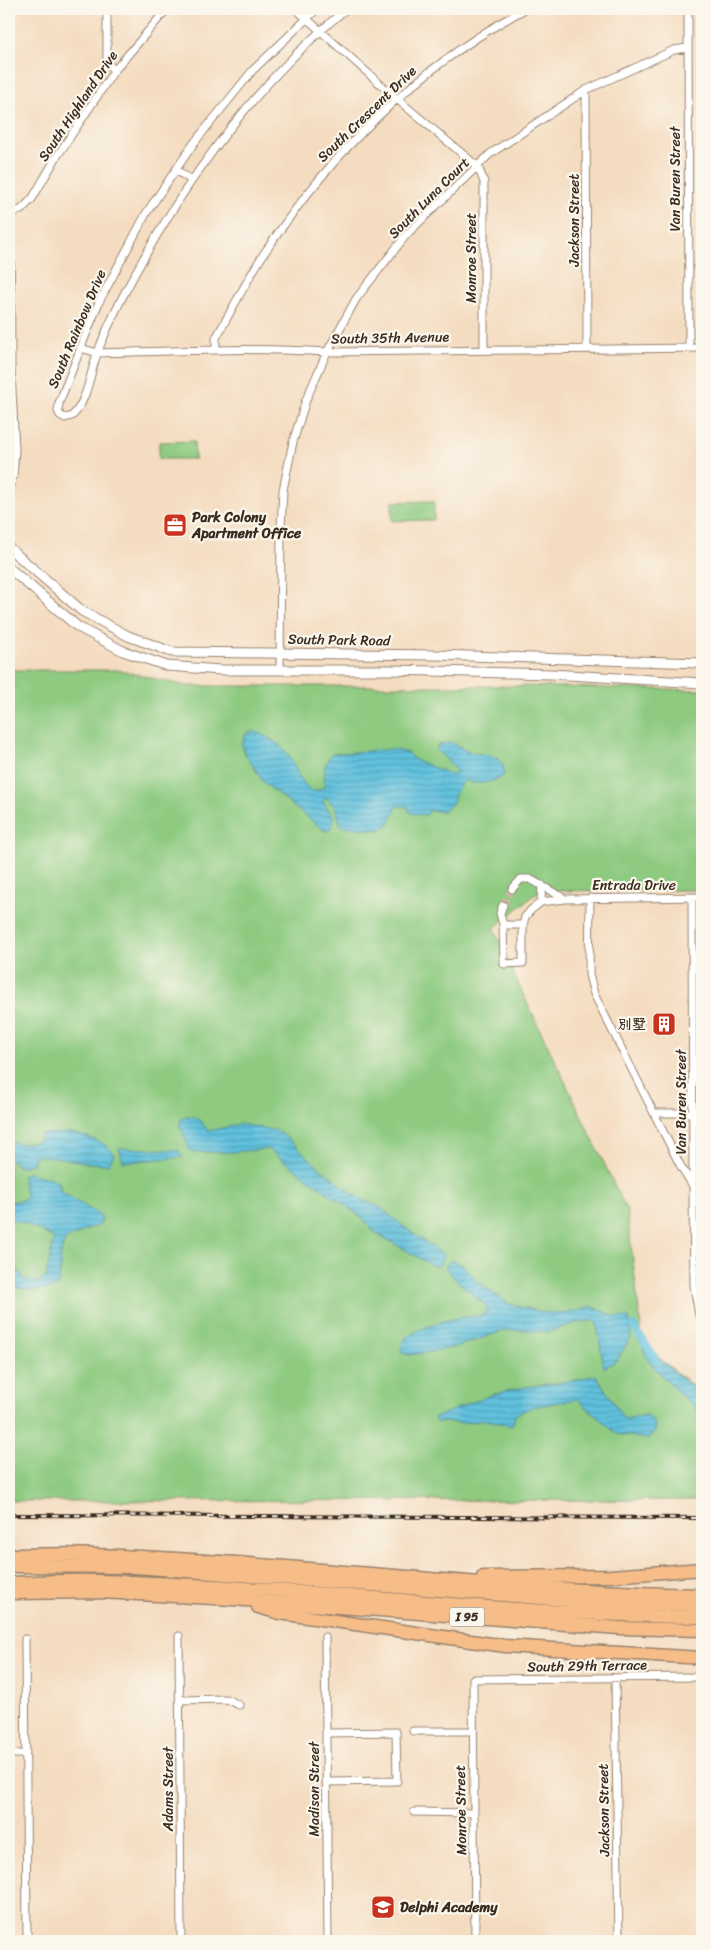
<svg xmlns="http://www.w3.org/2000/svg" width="711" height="1950" viewBox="0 0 711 1950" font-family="Sriracha,'LXGW WenKai TC',sans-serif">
<defs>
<pattern id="water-rules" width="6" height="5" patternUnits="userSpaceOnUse" patternTransform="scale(1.25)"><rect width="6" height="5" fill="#60c1de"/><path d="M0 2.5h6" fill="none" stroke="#509db3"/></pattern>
</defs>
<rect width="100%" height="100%" fill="#fbf7ec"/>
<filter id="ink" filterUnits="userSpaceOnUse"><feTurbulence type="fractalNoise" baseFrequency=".02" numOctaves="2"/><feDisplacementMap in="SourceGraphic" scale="10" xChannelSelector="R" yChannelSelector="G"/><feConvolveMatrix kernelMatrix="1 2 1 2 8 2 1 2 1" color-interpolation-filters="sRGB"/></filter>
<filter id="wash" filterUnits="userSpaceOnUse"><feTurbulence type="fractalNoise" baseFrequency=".0096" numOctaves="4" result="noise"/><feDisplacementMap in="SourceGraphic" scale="20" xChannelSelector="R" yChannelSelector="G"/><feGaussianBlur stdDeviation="1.12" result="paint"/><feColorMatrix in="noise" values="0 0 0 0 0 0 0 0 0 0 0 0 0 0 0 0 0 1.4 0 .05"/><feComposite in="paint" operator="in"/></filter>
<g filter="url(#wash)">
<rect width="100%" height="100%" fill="#f4dcc0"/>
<!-- grass -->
<path fill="#8ecb81" stroke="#647a50" d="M194 441 195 459H159V442Z
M434 501V520L392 521V502Z
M9 670H118L186 686H517L702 690V890L539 891 494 928 520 988 627 1211 643 1345 702 1393V1500L9 1501Z"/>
<!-- water -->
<path fill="url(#water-rules)" stroke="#4e767e" d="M252 731C265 734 285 747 291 759 297 772 301 783 313 792L324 787 325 766 331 754 392 749 408 753 413 759 452 775 457 772 446 759 436 750 437 746C460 736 458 752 474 753 488 754 508 757 503 776 493 783 476 786 465 780 459 785 454 795 453 803L442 811H428L427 815 414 814 409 812 408 807 397 806 389 824 380 830 341 826 336 808 326 797 323 801 334 818 330 830 325 831 264 783 245 754 242 744 246 734Z
M188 1116C201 1117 201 1124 209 1131L239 1124 278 1131 294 1144 316 1165 360 1199 378 1206 408 1230 444 1255 439 1266 431 1265 373 1231 364 1219 268 1149 232 1152H191C186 1144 185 1134 179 1125L182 1118Z
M72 1133C86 1137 106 1141 114 1154L109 1164C84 1165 60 1155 34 1156V1163L19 1167 9 1158V1141L19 1144 37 1142 42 1134Z
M119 1148 178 1150 183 1157 123 1162Z
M28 1173 53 1179 60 1185V1191L98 1214 102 1219 100 1225C85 1228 80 1235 66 1239 56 1256 64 1274 56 1287 40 1291 24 1292 9 1284V1267L17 1269 25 1280 39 1282 46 1278 54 1238 20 1221 9 1220V1202L24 1200 26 1196 22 1176Z
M451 1260 463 1265 479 1283 509 1304 543 1312 564 1314 581 1310 590 1306 617 1317 629 1318 631 1337 617 1360 604 1368 596 1320 576 1323 548 1332 523 1330 503 1331 452 1348 410 1355 401 1352C401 1347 402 1342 406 1338 417 1329 444 1320 458 1318 469 1316 478 1318 488 1312L485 1305 457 1281 445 1267Z
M643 1347H646L702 1396V1414C690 1403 642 1361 643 1347Z
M596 1375 624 1419 647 1415 654 1423 655 1432 647 1439 617 1434 577 1399 532 1407 515 1415 512 1426 488 1420 464 1423 436 1422 434 1418C456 1409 479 1398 502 1392 533 1384 566 1384 596 1375Z"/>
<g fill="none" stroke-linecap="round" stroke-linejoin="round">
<!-- canal -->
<path stroke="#60c1de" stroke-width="8" d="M633 1326 655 1358"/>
</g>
</g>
<g filter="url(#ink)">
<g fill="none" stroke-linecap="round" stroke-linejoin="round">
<!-- minor-tunnel -->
<path stroke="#cfb8a0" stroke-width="7" stroke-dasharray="7 3.5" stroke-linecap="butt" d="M503 905 512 889"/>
<!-- minor casing -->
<g stroke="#98836f" stroke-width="9">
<path id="minor" d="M107 9V62L114 71
M296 9 397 99 478 167 484 182V350
M317 9 253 70 194 143 147 212 99 302 59 403 58 411 60 415 65 418 72 416C87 402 90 374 97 354 104 335 113 316 122 298 179 188 250 88 346 9
M688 9 689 348
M586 90 587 349
M176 170 191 180
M10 213 21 210 32 199 56 158 114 71 167 9
M80 348 98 353C174 351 250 347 327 352L702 348
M216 348V338C232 310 247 279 265 252 332 152 418 67 525 9
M280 670 281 528 283 490 293 442 306 400 327 352 356 299 407 234 490 154 586 90 674 50 687 48
M512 889 521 879H530L565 899
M590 898 589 975 594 994 680 1165 693 1186 694 1286 699 1315 702 1319
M692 898 693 1186
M541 902 542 885
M503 925H523V963L504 964 503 925 500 913 503 905
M523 925 525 917 531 910 541 902 566 899 702 897
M654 1113H702
M179 1636 181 1941
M325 1637 328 1941
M25 1639 27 1941
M615 1678 619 1941
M180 1700 226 1699 239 1705
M413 1731H472
M9 1754H25
M326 1782 397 1781 396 1732 326 1733
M414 1812 473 1813
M475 1941 473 1679 702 1677"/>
</g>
<!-- tertiary casing -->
<g stroke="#98836f" stroke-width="11">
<path id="tertiary" d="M9 170 10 370 14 450 12 477 9 486
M9 548 82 611 128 636 172 652 436 655 702 663
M9 568 78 627 123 651 167 666 220 670H391L551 674 702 683"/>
</g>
<!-- motorway casing -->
<g stroke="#98836f" stroke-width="15">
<path id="motorway" d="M9 1555C39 1555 69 1553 99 1555 301 1563 501 1591 702 1595
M9 1566 136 1567 608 1603 702 1605
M483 1577 611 1576 702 1569
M9 1583C39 1582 69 1580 99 1581 301 1586 501 1615 702 1617
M9 1593 100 1592 232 1599 619 1628 702 1630
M258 1607 280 1613 505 1646 702 1658"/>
</g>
<!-- minor -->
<use href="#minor" stroke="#fff" stroke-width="7"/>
<!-- tertiary -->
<use href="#tertiary" stroke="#fff" stroke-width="9"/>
<!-- motorway -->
<use href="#motorway" stroke="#f7bd88" stroke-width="12"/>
<!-- rail casing -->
<g stroke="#3b2a1e" stroke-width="4">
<path id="rail" d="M9 1515 702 1518"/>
</g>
<!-- rail -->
<use href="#rail" stroke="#fbf7ec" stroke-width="2" stroke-dasharray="5.5" stroke-linecap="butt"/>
</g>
</g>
<!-- icons -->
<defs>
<g id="office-square" transform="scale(1.25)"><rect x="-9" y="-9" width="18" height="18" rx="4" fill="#c8321e" stroke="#fbf7ec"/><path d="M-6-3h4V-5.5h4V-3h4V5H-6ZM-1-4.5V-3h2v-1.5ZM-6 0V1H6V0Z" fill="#fff"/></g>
<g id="building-square" transform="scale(1.25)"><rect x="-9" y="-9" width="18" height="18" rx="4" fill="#c8321e" stroke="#fbf7ec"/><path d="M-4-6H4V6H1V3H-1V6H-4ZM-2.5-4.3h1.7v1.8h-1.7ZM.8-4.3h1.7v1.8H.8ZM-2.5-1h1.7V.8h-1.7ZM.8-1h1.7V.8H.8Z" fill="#fff"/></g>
<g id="school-square" transform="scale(1.25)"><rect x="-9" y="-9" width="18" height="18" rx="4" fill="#c8321e" stroke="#fbf7ec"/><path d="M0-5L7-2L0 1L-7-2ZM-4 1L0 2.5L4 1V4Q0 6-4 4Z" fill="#fff"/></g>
</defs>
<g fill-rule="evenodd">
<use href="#office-square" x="175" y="525"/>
<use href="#building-square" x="664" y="1024"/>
<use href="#school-square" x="383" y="1907"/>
</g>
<g text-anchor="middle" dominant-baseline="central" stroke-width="4.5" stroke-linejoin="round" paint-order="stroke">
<!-- shield labels -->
<rect fill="#fbf7ec" stroke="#75685c" stroke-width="1" x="449.5" y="1607.5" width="35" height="19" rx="4"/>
<g font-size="12" font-weight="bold" fill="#3b2a1e">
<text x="467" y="1617">I 95</text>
</g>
<!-- street labels -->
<g font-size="14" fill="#3b2a1e" stroke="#fbf7ec">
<text transform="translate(78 106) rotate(-56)">South Highland Drive</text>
<text transform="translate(367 114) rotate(-44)">South Crescent Drive</text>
<text transform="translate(675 179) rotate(-90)">Van Buren Street</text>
<text transform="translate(429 198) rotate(-45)">South Luna Court</text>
<text transform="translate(574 220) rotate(-90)">Jackson Street</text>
<text transform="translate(471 258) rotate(-90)">Monroe Street</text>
<text transform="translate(77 329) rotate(-67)">South Rainbow Drive</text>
<text transform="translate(390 338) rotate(-1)">South 35th Avenue</text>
<text transform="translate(339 640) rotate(1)">South Park Road</text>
<text x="634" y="885">Entrada Drive</text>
<text transform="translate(681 1102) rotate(-90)">Van Buren Street</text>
<text transform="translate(587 1666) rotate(-1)">South 29th Terrace</text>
<text transform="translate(168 1789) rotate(-90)">Adams Street</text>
<text transform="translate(314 1789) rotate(-90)">Madison Street</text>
<text transform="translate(461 1810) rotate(-91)">Monroe Street</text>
<text transform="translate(604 1810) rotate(-91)">Jackson Street</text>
</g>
<!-- poi labels -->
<g font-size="14" font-weight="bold" fill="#3b2a1e" stroke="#fbf7ec" text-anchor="start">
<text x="192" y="517">Park Colony<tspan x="192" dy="16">Apartment Office</tspan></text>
<text x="646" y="1024" text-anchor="end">别墅</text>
<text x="400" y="1907">Delphi Academy</text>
</g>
</g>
<!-- margin -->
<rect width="711" height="1950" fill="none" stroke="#fbf7ec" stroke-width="30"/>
</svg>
